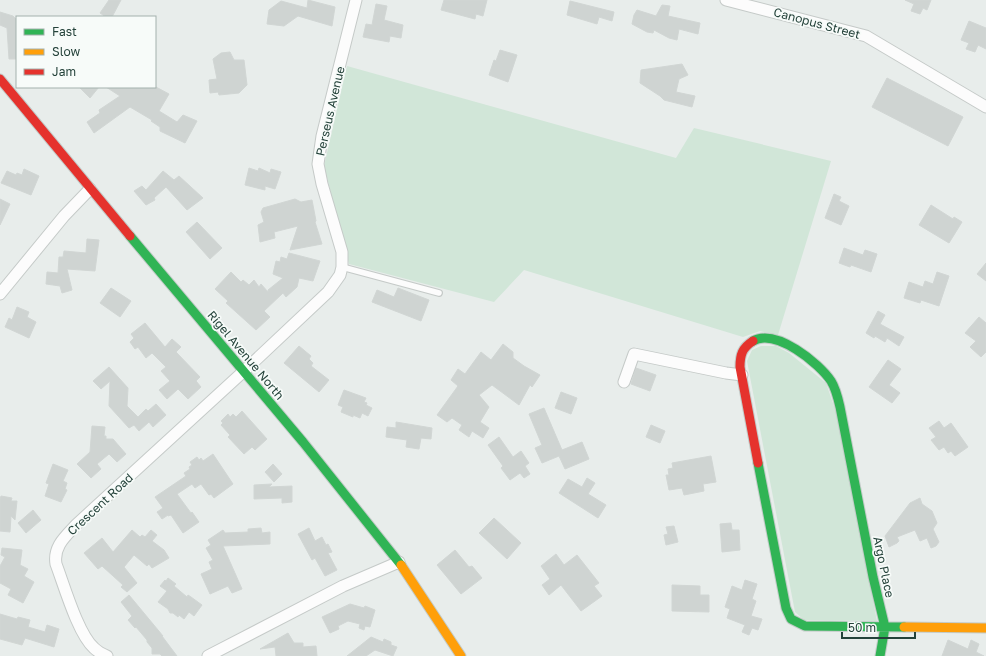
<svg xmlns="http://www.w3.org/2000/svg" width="986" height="656" viewBox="0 0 986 656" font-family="'Golos Text',sans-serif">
<rect width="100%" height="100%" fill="#e8edeb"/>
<!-- green -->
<path fill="#d1e6d8" d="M347 66 676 158 694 128 831 161 778 335 760 331 743 337 524 270 494 302 349 264 324 166Z
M761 346H776L789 353 826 383 836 412 877 621 804 620 795 612 747 361 752 350Z"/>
<!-- building -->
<path fill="#cfd4d2" stroke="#d1d6d4" d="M109 0H121L112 17H106L100 13Z
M308 0 335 7 332 26 298 16 284 26 267 24 269 10 281 1 307 8Z
M444 0H487L483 16 476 14 475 19 441 10Z
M905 0H931L927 10 923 8 920 14 911 11 914 4Z
M570 1 614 12 612 21 599 17 597 24 567 15Z
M376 4 387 6 384 20 403 25 401 38 390 36 389 42 363 37 366 24 372 25Z
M662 5 670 6 668 16 700 23 698 34 679 29 677 40 669 38 654 30 653 33 647 32 632 24 634 15 637 10 656 16Z
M0 12 13 16 17 20V59H9L7 28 0 25Z
M969 21 986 28V49L978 45 975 52 966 49 969 43 961 40Z
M500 50 517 55 508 82 489 75 494 60 496 61Z
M230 52 234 60H244L247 85 239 93 219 95 218 92 210 93 209 80 217 79 213 59 221 53Z
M682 64 688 75 679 79 676 92 695 96 692 107 664 100 660 96 640 83 641 70Z
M887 78 963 117 948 146 872 107Z
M79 87H99L90 98Z
M106 87H156L169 94 159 111 177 122 183 115 197 121 185 143 160 131V127L151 121 152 120 130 107 94 133 87 122 100 113 99 110 120 96Z
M249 168 258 171 259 168 270 173 271 169 281 172 275 189 265 186V190L245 185Z
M24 169 39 176 31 195 1 183 7 171 16 175 17 173 22 175Z
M163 171 174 180 179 176 203 198 187 210 166 187 154 198 155 200 146 205 134 191 142 186 146 190Z
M834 194 841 197 839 201 849 206 841 225 825 218Z
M0 199 10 204 0 225Z
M295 199 301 202 312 200 316 221 315 222 322 244 290 250 298 226 274 232 275 238 260 242 258 225 264 222 261 212 263 208Z
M931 205 953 219 954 217 962 222 949 243 919 225Z
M197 222 222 248 210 259 186 232Z
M87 239 99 240 95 271 67 269 72 290 62 293 60 286 46 284 47 272 58 273 59 257H63L64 251 86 253Z
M844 248 863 255 865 250 877 254 871 272 851 265 850 267 839 263Z
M289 253 320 261 313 281 299 278 297 287 286 297 283 293 264 311 270 317 256 330 226 303 228 301 215 289 231 272 241 282 243 280 249 285 254 280 259 287 261 284 268 292V290L283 278 273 274 276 261 280 262 281 257 287 259Z
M986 263V281L977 274Z
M937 272 949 276 939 306 921 300 920 303 904 298 909 282 923 287 925 281 933 284Z
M111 288 131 301 120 317 100 303Z
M398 288 429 300 421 321 372 302 377 290 394 297Z
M17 307 29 312 27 317 36 322 29 338 5 327 9 318 12 320Z
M878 311 885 315 880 324 904 337 899 346 887 338 885 342 875 336 874 338 866 333Z
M979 317 986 323V352L981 357 970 347 976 341 965 333Z
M145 323 165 347 172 339 181 347 176 352 200 377 196 381 201 387 188 399 178 389 167 399 159 390 170 381 161 371 166 367 152 353 146 358 138 347 135 349 130 342 134 338 131 334Z
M503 344 513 352V358L524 366 540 375 532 387 530 385 519 405 492 385 479 395 489 407 480 422 489 428 483 438 472 431 469 437 459 430 462 425 452 418 447 422 437 415 458 386 451 380 458 369 465 374 481 352 491 360Z
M299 346 311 356 309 359 313 363 311 366 329 380 319 392 284 363Z
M888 360 901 369 889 385 900 393 892 403 869 387Z
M109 367 128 388 127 406 138 417 146 409 148 411 156 404 166 415 153 427 149 422 139 431 134 425 129 428 109 406 110 381 101 389 93 381Z
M636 368 656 375 650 391 631 384Z
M344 390 366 398 364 402 367 403 366 405 372 408 368 416 362 413 360 418 353 415V417L341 412 343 407 338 405Z
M561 392 577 398 571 414 555 408Z
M544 408 562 450 582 442 589 459 565 469 559 456 542 463 535 448 542 445 529 414Z
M242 411 267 439 255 450 252 447 244 454 228 437 230 435 221 425 223 423 221 421 228 414 230 417 233 414 236 417Z
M939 421 944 428 951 423 968 447 955 456 951 451 948 453 944 447 939 450 931 440 936 437 929 428Z
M396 422 432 428 431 439 421 438 419 449 406 447 407 440 386 437 387 427 396 428Z
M651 425 665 431 660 443 646 437Z
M92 426 105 427 104 436H106V439H113L126 454 117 462 109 454 97 464 101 469 91 478 77 464 90 452Z
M499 437 513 457 521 451 529 463 525 466 530 474 524 478 520 473 510 480 501 468 503 466 488 445Z
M213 454 233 484 214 498 211 494 209 495 201 484 195 488 192 484 177 494 191 513 192 512 199 522 183 533 171 515 168 516V515L162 519 157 512 163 508 155 497 186 476 184 473 190 469 189 467 192 465 190 462 197 457 199 460 201 458 203 461Z
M711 456 716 482 703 484 704 491 684 495 682 488 669 490 666 475H669L668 469 673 468 672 463Z
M53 464 68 470 63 481 67 483 65 489 67 490 61 502 45 496 49 484 46 483Z
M273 464 282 474 274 482 265 472Z
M587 478 595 483 588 494 606 505 598 518 559 493 568 479 582 487Z
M272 484 269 487 292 486V502L282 503V498L254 499V485Z
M1 496 12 498 11 501H17L15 520 11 516 10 532 0 531V499Z
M920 498 922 504 932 511 937 523 933 529 939 542 936 546 931 548 927 538 920 541 915 530 897 537 899 541 897 543 889 547 885 536 910 503Z
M33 510 41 520 26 533 18 523Z
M494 518 521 543 507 559 479 533Z
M731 523 732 530H739L740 550 722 552 720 524Z
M674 526 678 542 666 545 664 535 668 534 666 527Z
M261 528 262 533 270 532V544L223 546 242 589 232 593 228 586 210 594 201 574 212 569 209 562 213 560 206 548 211 545 208 540 223 530 225 533 248 532V529Z
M309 528 315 541 322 537 326 545 328 544 332 552 328 553 337 570 325 576 315 558 312 560 298 534Z
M132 530 140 537 142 535 145 537 151 530 157 535 152 541 164 550 169 558 152 568 149 564 147 566 134 555 124 567 137 583 127 592 121 587 123 585 102 566 98 569 84 553 102 538 113 552Z
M2 548 22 550 20 565 28 569 24 576 34 582 23 603 8 595 11 589 0 583V566L5 557 1 555Z
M455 550 469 567 472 566 482 578 461 594 437 565Z
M556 554 564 565 577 555 599 583 594 586 602 596 581 611 561 585 549 595 542 585 550 579 541 566Z
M168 578 176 584 174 586 187 597 188 595 191 597 202 605 194 616 189 612 184 619 179 615 178 617 173 613H170L168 609 158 602 167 591 160 586 165 580 166 581Z
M745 580 757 584 752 599 756 601 751 616 762 619 758 630 752 628 749 635 742 632 745 625 727 618 730 609 725 607 732 586 742 590Z
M672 585 700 586V595H709V612L672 611Z
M129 595 163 636H162L177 656H162L160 654H152V648L147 642V640L136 627 135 628 128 620 132 616 121 602Z
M350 604 364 608 365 606 375 610 370 627 365 626 364 630 359 628 360 624 348 621 338 626 339 629 330 633 322 617Z
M0 614 17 619 18 617 30 620 28 627 45 632 47 625 59 629 54 647 25 638 22 645 0 639Z
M288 633 294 643H303V647L316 646 317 656H276L275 647 260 649Z
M371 637 383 642 384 639 391 642V645L397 647 393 656 375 650 366 656H347Z
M948 640 968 649 971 640 979 644 976 652 984 656H942Z"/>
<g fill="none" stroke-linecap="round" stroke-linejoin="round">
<!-- lane casing -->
<g stroke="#c5cac8" stroke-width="8">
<path id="lane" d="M342 267 439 293"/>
</g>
<!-- street casing -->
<g stroke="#c5cac8" stroke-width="13">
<path id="street" d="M726 0 866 36 986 107
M0 294 64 216 90 189
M624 382 634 354 726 373 742 375
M107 656C102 654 98 652 94 648 78 634 64 585 56 564 53 546 66 536 77 524L244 371 328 292 340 275 342 267V252L322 184 318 164 322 136 356 0
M208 656 343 586 399 562"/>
</g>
<!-- fast casing -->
<g stroke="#c3cbc8" stroke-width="11">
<path id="fast" d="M130 236 303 442 401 565
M753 341C776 328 819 363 831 381 836 389 838 398 840 407L873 577 885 627 880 656
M758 463 786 608 791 619 805 626 904 627"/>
</g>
<!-- slow casing -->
<g stroke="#c3cbc8" stroke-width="11">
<path id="slow" d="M401 565 461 656
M904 627 986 628"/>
</g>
<!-- jam casing -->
<g stroke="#c3cbc8" stroke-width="11">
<path id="jam" d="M0 79 130 236
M753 341C742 348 740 355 740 367L758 463"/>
</g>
<!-- lane -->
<use href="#lane" stroke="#fcfcfc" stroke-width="5.5"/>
<!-- street -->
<use href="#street" stroke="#fcfcfc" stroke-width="11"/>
<!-- fast -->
<use href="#fast" stroke="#30b455" stroke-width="9"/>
<!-- slow -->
<use href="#slow" stroke="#ff9f0a" stroke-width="9"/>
<!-- jam -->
<use href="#jam" stroke="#e5322d" stroke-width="9"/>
</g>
<g text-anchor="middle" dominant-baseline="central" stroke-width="3.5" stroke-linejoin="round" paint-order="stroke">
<!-- street labels -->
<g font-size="12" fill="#24423a" stroke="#f7fbf9">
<text transform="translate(817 23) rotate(15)">Canopus Street</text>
<text transform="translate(330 111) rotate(-77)">Perseus Avenue</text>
<text transform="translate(246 355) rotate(50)">Rigel Avenue North</text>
<text transform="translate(100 504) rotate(-43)">Crescent Road</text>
<text transform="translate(884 567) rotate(78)">Argo Place</text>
</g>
</g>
<!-- legend -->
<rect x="16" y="16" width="140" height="72" fill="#f7fbf9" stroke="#a3b1ad"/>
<rect x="24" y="29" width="20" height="6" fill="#30b455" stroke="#a3b1ad"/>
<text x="52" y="36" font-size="12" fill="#24423a">Fast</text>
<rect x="24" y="49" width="20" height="6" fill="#ff9f0a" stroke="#a3b1ad"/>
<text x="52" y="56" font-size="12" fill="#24423a">Slow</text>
<rect x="24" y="69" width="20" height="6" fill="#e5322d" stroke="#a3b1ad"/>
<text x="52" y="76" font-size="12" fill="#24423a">Jam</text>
<!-- scale -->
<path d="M842 632v6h73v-6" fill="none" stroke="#24423a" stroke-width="2"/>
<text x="848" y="632" font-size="12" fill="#24423a" stroke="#f7fbf9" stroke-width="3" paint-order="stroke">50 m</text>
</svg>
